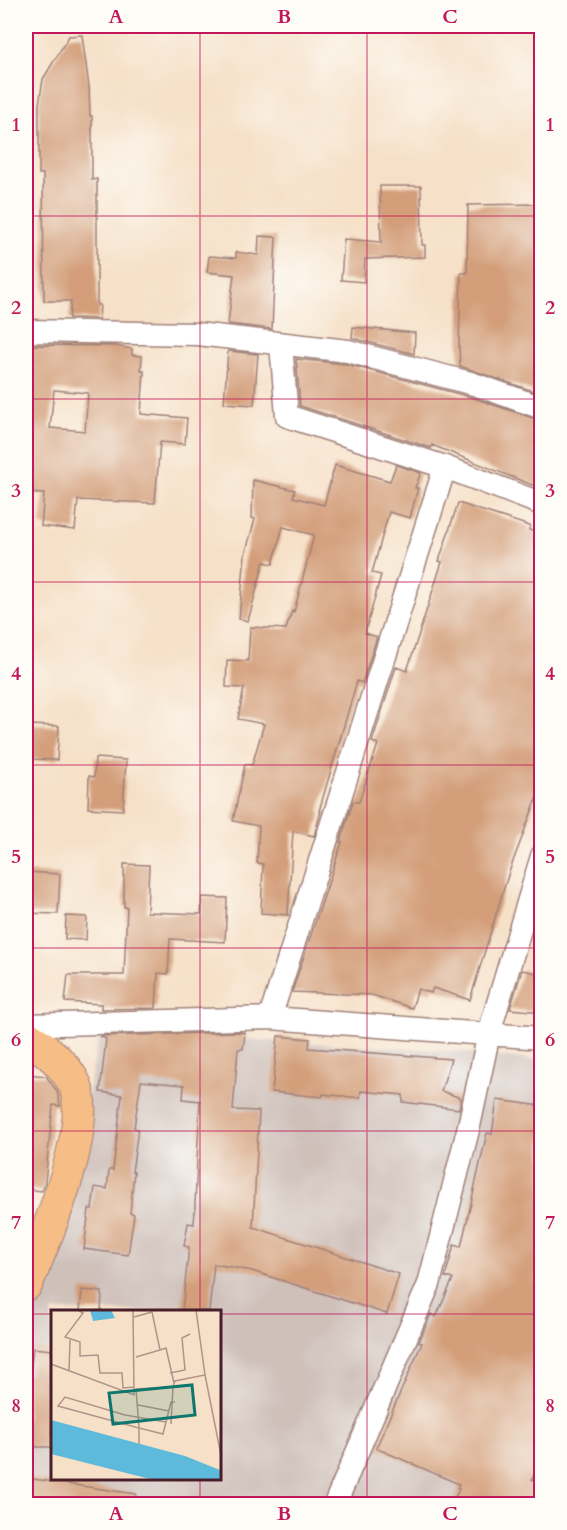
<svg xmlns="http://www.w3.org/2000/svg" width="567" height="1530" viewBox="0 0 567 1530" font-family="Cardo,serif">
<rect width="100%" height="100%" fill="#fdfcf7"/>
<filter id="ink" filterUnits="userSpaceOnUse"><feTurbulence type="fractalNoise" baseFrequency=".0167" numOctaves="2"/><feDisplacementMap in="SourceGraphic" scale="12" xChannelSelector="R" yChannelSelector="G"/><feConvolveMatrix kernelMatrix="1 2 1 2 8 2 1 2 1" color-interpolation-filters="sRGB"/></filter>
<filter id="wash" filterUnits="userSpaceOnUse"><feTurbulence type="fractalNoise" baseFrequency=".008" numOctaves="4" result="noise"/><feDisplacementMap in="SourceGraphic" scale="24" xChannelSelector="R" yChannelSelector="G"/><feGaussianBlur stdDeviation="1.35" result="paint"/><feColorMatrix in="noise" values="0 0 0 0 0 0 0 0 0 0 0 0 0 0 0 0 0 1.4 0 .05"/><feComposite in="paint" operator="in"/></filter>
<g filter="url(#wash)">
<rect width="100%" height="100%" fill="#f6e0c7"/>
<!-- industrial -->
<path fill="#cfc0ba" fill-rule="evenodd" d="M100 1031 453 1051 541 1061V1504H26V1322L56 1260ZM52 1311H219V1478H52Z"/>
<g id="blocks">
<!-- building -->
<path fill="#d39e79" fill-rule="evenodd" d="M82 35 89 87 90 116H92V180L97 179V305H100L99 319 69 318 71 301H44L43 174H39V104L43 79 69 36Z
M380 186H421L422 245H425V257L365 259 364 282 341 280 344 239 381 242Z
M542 204V394L460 366 459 347 461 273H467L468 205Z
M259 236 276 237 272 329 228 324 234 275 207 272 209 256 236 258V252L258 255Z
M353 327 415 333 414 354 352 338Z
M26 345 116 346 132 349V355L142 356 141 371H144L141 414 187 418 185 444 160 442 155 503 78 500 75 530 41 526 44 494 26 493ZM54 390 88 393 85 431 50 428Z
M228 351 258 354 254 405 224 403Z
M296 359 346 364 470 397 542 421V489L432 445 431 448 300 406Z
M335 465 390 481 396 465 421 473 415 488H418L410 518 389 512 372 573 381 575 365 633 377 637 362 683 357 681 319 811H321L314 836 293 831 288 915 261 913 263 864 257 863 259 826 233 821 245 764 252 765 264 724 238 719 244 688 226 687 227 660 248 661 250 627 286 629 292 611 294 612 314 535 283 527 273 564 264 562 248 621 239 619 245 555 255 519 252 518 253 480 295 490 293 497 324 505Z
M458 503 530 526 529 530 542 534V784L509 872 470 1000 433 988 431 993 418 989 412 1008 372 995 292 992 342 842H340L353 802H359L378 744 372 742 396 667 407 671 442 562 439 561Z
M26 725 59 726 57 760 26 759Z
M95 758 126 760 123 810 88 808 89 776 94 777Z
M124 864 149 865 147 912 201 914 202 897 227 898 225 942 170 939 168 974 158 973 156 1008 102 1009H101V1004L65 1002 68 975H124L127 907H124Z
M26 872 60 874 58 914 26 913Z
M66 916 87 917 86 940 65 939Z
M522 970 542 974V1012L510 1009Z
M238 1032 245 1033 243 1049H238L233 1110 259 1111 253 1227 399 1274 387 1314 252 1271 214 1264 209 1311H182L189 1247 184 1246 188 1223 194 1224 200 1101 183 1099 184 1085 141 1081 134 1128 138 1129 132 1172H134L130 1213 134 1214 128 1255 84 1249 89 1209H92L95 1187 107 1189 109 1170H113L122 1095 100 1092 106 1039 100 1036Z
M278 1036 310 1039 309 1048 451 1059 441 1091 461 1098 459 1109 403 1102V1095L361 1091 360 1098 323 1094 322 1097 272 1092Z
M26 1074 46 1076 57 1091 60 1106 53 1105 45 1182 42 1191 26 1189Z
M497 1100 542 1106V1458L532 1479 542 1483V1487L534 1504H452L459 1489 457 1488 459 1484 376 1448 422 1343 419 1342 431 1314 436 1317 453 1279 445 1277 454 1245 461 1247 487 1133 492 1134Z
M82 1290 102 1292 101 1311H80Z
M33 1348 52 1350V1447H26V1375H30Z
M26 1478 136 1494 135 1504H26Z"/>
</g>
</g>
<g filter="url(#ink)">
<use href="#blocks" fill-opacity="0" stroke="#a08079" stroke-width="1.5"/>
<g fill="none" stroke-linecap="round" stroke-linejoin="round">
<!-- minor casing -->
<g stroke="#a08079" stroke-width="25">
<path id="minor" d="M26 331 197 334 348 351 474 384 542 408
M281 344 287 416 445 467 542 504
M270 1018 445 467
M26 1025 270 1018 542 1038
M335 1504 429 1284 469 1126 489 1033 542 856"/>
</g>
<!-- primary casing -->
<g stroke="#a08079" stroke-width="35">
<path id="primary" d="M26 1037C45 1048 65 1064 75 1085 93 1128 44 1242 26 1284"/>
</g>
<!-- minor -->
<use href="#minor" stroke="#fff" stroke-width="22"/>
<!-- primary -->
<use href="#primary" stroke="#f6be86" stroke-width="33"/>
</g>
</g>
<!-- grid -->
<path fill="none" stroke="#c2185b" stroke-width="1.5" stroke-opacity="0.55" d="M200 26V1311M367 26V1504M26 216H542M26 399H542M26 582H542M26 765H542M26 948H542M26 1131H542M26 1314H52M219 1314H542M200 1478V1504"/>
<!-- overview -->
<g transform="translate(51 1310)">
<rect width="170" height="170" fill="#f6e0c7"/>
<path d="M39 0H60L64 8 42 11ZM0 110 134 146 169 160V169H99L0 144Z" fill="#5dbadb"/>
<path fill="none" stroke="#5dbadb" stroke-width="3" d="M89 135 110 169"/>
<path fill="none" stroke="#b19389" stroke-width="1.5" d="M27 0 32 3 14 27 29 32V46L47 45 49 63H71L72 78 83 77M83 7 101 2 109 40 115 38 123 73M85 47 109 40M0 54 83 85 82 0M18 61 19 30M119 63 134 60 131 28 139 24M154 65 170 145M124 92H120L112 124 88 118 85 79 122 77 124 71 154 65 145 0M87 95 118 101M120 114 122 77M88 134V118L7 96 14 87 74 105 115 112"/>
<path fill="#0f766e" fill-opacity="0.15" stroke="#0f766e" stroke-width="3" d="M141 75 144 105 62 114 58 83Z"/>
<rect width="170" height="170" fill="none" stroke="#4a1f2b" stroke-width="3"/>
</g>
<!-- margin -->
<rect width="567" height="1530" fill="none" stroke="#fdfcf7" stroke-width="66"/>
<rect x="33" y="33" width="501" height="1464" fill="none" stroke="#c2185b" stroke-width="2"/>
<g font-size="20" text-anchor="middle" font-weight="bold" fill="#c2185b">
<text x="116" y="23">A</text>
<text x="284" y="23">B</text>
<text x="450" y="23">C</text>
<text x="16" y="131">1</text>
<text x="550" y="131">1</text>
<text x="16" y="314">2</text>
<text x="550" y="314">2</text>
<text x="16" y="497">3</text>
<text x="550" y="497">3</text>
<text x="16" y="680">4</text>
<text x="550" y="680">4</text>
<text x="16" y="863">5</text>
<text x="550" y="863">5</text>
<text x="16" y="1046">6</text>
<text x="550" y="1046">6</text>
<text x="16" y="1229">7</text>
<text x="550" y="1229">7</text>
<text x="16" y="1412">8</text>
<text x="550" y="1412">8</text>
<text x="116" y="1520">A</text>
<text x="284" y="1520">B</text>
<text x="450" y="1520">C</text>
</g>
</svg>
